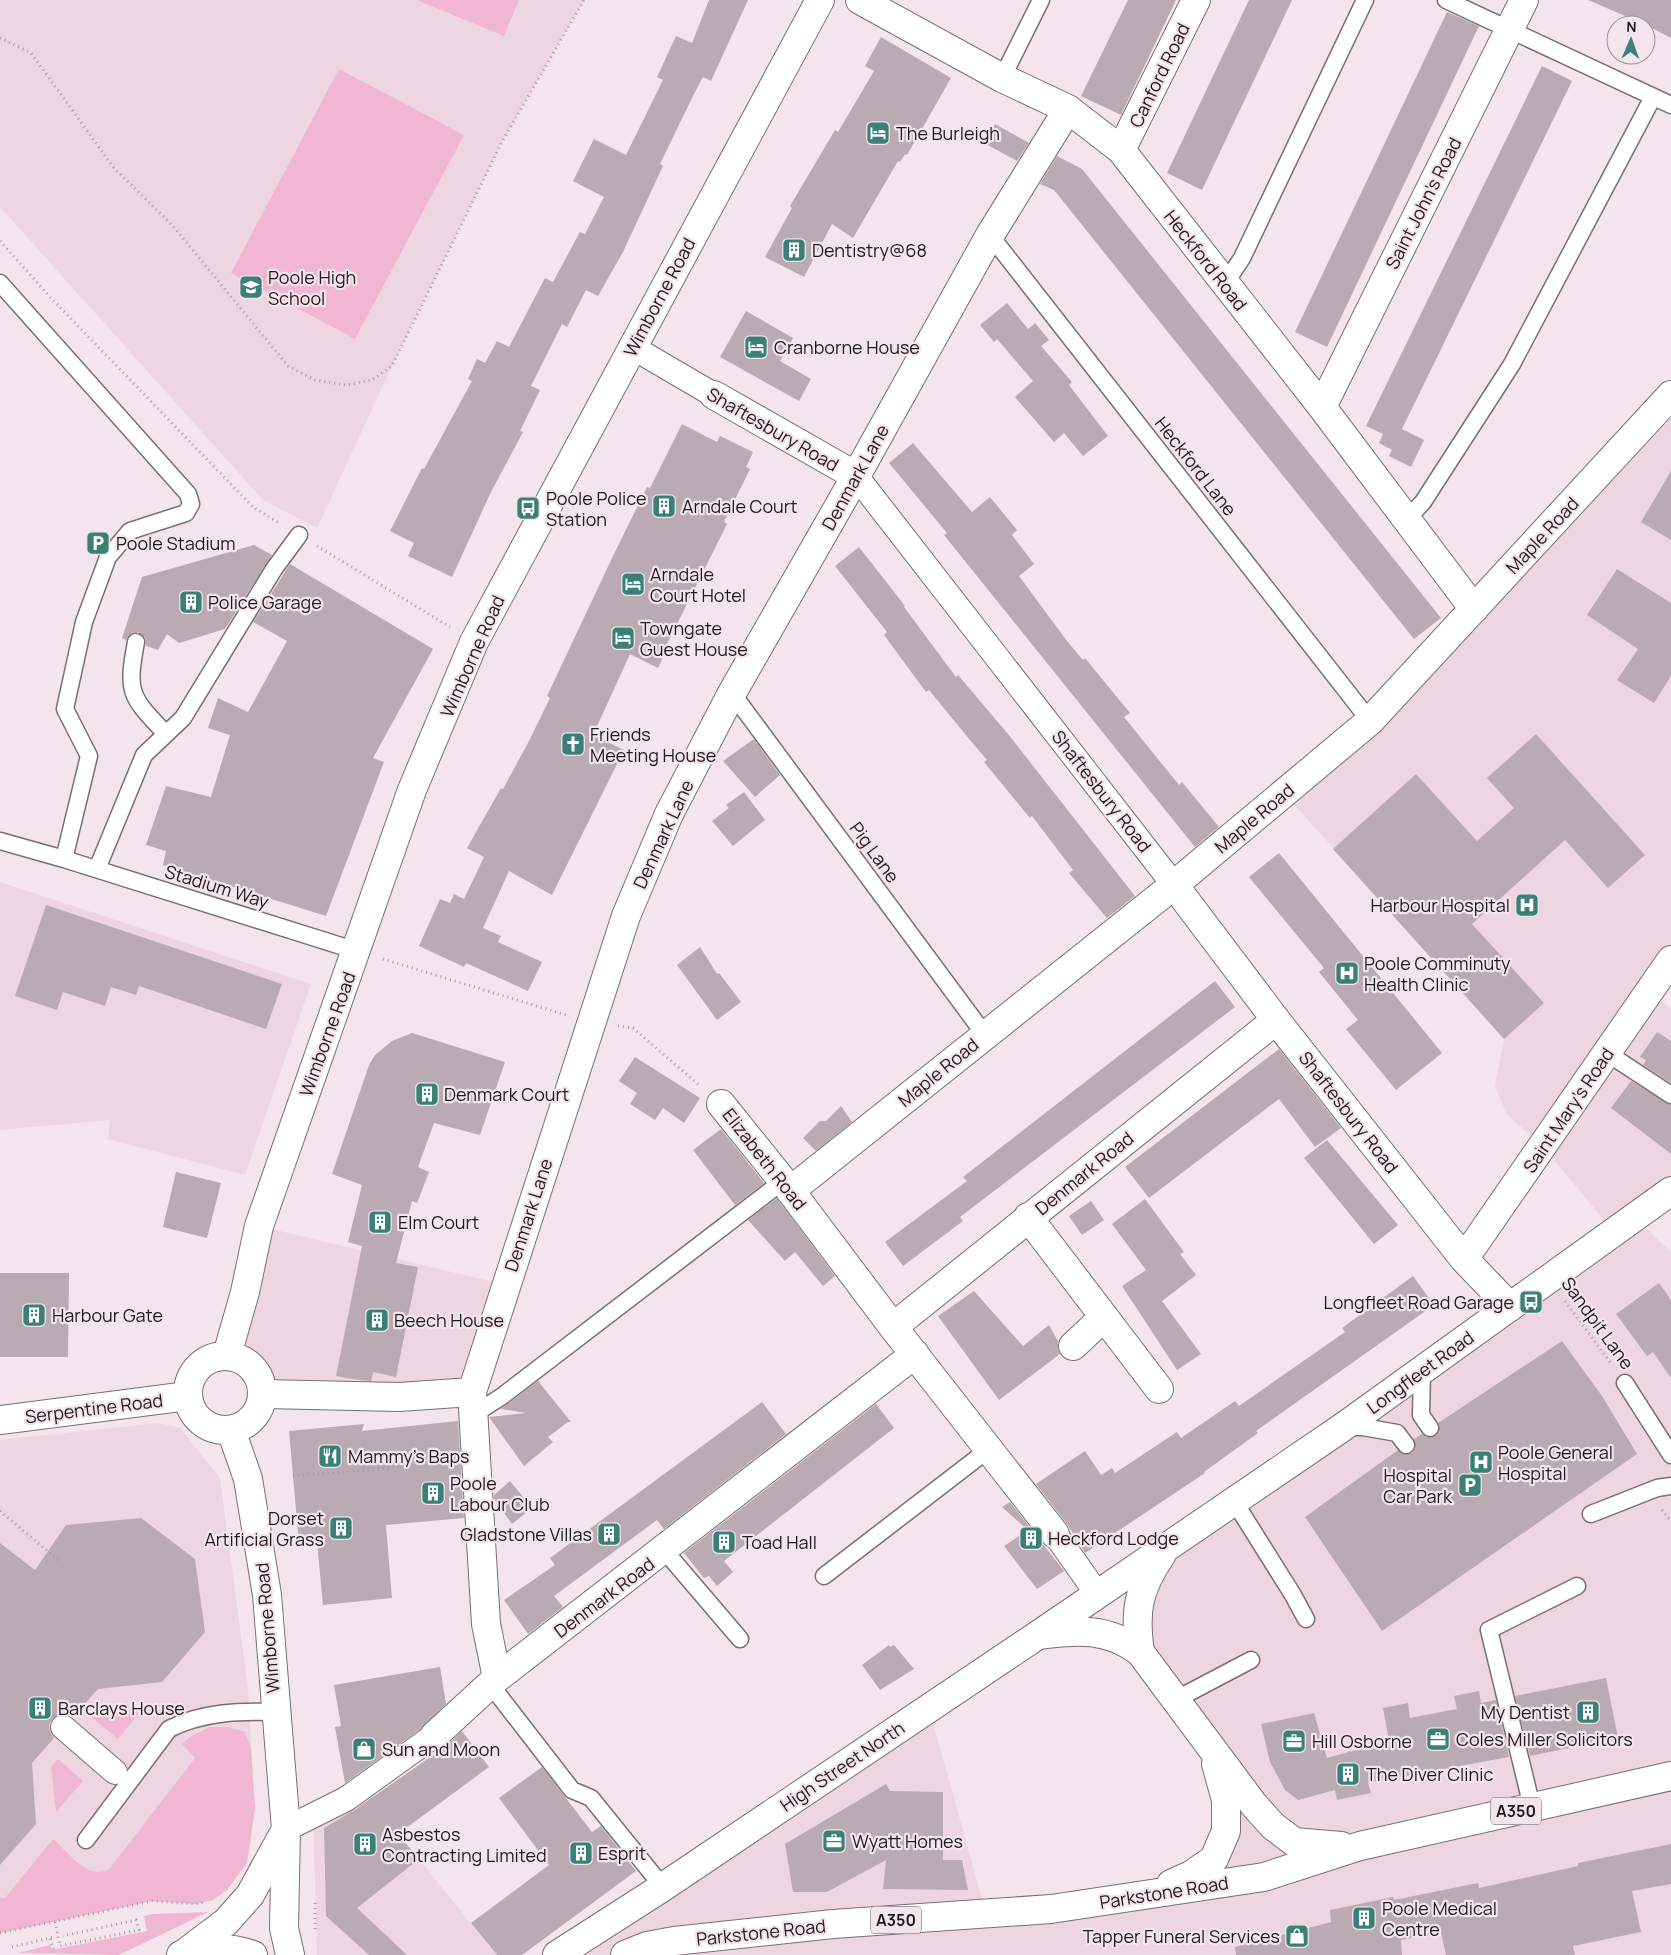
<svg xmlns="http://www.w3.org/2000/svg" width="1671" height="1955" viewBox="0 0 1671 1955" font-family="Manrope,sans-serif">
<rect width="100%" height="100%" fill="#f4e5ec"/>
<!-- built -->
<path fill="#edd6e0" d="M0 0H584L503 140 392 366 317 528 263 500 0 207Z
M1671 395V960L1650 991 1671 1009V1191L1635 1217 1671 1252V1955H557L929 1708 986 1913 1146 1895 1214 1859 1213 1750 1140 1652 1150 1571 1614 1232 1543 1147 1506 1113 1495 1086 1504 1039 1284 793Z
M0 882 311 984 245 1175 108 1139 110 1120 0 1130Z
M259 1226 506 1285 472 1392 264 1394 261 1380 254 1369 240 1358Z
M159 1423 180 1428 220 1478 248 1688 255 1809 247 1863 227 1890 213 1900 196 1904 152 1901 0 1933V1440Z
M366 1795 419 1859 496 1955H317L313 1814Z"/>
<!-- green -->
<path fill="#f1b7d2" d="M417 0H519L504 36Z
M339 69 464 135 355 339 231 273Z
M144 1707 118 1739 91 1717 96 1711Z
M210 1727H228L245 1732 251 1749 255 1809 247 1863 227 1890 213 1900 196 1904 152 1901 0 1933V1898H5L53 1839C68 1852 90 1883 110 1868L195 1758 182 1744 193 1735Z
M58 1759 83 1781 56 1812 51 1766Z
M208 1912 119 1955 18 1953 50 1945 52 1950 147 1931 144 1916 153 1914Z"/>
<!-- building -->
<path fill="#b9abb1" d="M709 0H748L711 81 703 77 694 94 660 164 663 166 623 252 598 296 586 290 567 327 562 324 531 386 540 390 520 431 523 432 491 492 452 577 408 556 414 543 390 531 422 468 424 469 472 381 468 379 477 359 485 363 497 341 509 347 545 278 553 282 580 232 585 234 604 197 573 181 594 139 626 155 663 80 657 77 676 36 692 43Z
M1128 0H1176L1121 115 1081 96Z
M1249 0H1292L1202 190 1167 173Z
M1588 0H1671V38L1646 25Z
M1447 12 1479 26 1327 347 1295 332Z
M881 37 951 78 907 155 905 154 900 162 898 161 853 238 832 224 804 277 765 257 792 208 790 206 835 130 838 132 874 71 865 66Z
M1542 66 1572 81 1402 429 1424 440 1411 467 1389 456 1392 450 1379 443 1383 434 1366 426Z
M995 124 1029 143 1017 161 984 143Z
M1057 156 1082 169 1441 618 1414 639 1054 190 1040 184Z
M1007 303 1028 329 1035 323 1049 340 1041 346 1072 382 1069 385 1108 436 1083 456 1064 433 1054 442 1015 397 1033 381 997 339 994 342 980 325Z
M746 311 793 338 780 361 811 379 799 401 720 357Z
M682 424 717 442 720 436 753 452 746 467 750 469 724 522 727 524 666 646 668 647 658 668 630 654 593 735 624 750 552 895 509 871 483 928 501 936 498 942 542 962 528 991 466 963 464 967 419 946 440 899 450 903 454 894 464 899 484 857 467 848 501 788 503 789 529 741 550 698 547 696 614 554 647 487 650 488Z
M913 443 972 512 990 497 1017 530 1012 535 1034 564 1019 576 1067 641 1083 660 1085 658 1130 713 1124 717 1179 785 1182 782 1219 827 1195 847 944 535 947 533 889 463Z
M1671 471V540L1641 522Z
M254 545 272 555 225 629 179 643 167 634 158 650 146 646 145 638 138 632 132 633 126 640 122 638 142 577Z
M859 547 905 606 904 607 956 677 958 675 1008 734 1135 896 1107 918 1069 873 1073 870 1032 816 1030 818 984 762 987 760 970 740 929 690 926 692 884 635 887 632 835 566Z
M290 564 433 649 373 758 384 762 326 916 163 865 166 851 146 845 166 786 211 797 230 735 208 728 218 698 248 712 287 641 253 622Z
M1617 569 1671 603V676L1654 703 1617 680 1638 649 1587 615Z
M1536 734 1645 855 1608 888 1565 840 1472 924 1544 1003 1504 1039 1333 849 1416 774 1477 841 1514 808 1487 778Z
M754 739 780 775 755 797 723 761Z
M744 792 765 820 733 846 712 821 729 808 726 805Z
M1279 853 1442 1053 1396 1090 1346 1029 1358 1020 1319 972 1324 968 1249 877Z
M46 905 282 984 266 1029 139 986 136 995 111 987 105 1006 63 992 57 1010 15 996Z
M700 947 717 974 719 973 741 1002 717 1020 677 965Z
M1215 981 1235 1007 960 1217 963 1221 903 1266 885 1242 967 1181 963 1177Z
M1657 1032 1671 1041V1083L1643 1065 1646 1060 1640 1057Z
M412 1033 505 1062 480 1135 434 1123 418 1167 429 1172 417 1203 412 1201 396 1263 418 1267 396 1377 373 1372 371 1381 359 1380 336 1376 362 1246 348 1242 362 1185 332 1174 369 1065 375 1055 392 1041Z
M1279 1049 1341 1128 1315 1147 1279 1099 1149 1198 1125 1167Z
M635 1057 700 1098 684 1123 663 1108 655 1120 630 1104 637 1093 619 1081Z
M1631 1081 1671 1105V1154L1611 1108Z
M841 1106 852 1122 816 1151 803 1138 820 1121H826Z
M721 1129 764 1183 735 1205 693 1150Z
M1327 1140 1398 1225 1374 1244 1304 1158Z
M176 1172 221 1183 207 1238 163 1227Z
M777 1198 835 1276 823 1286 795 1252 785 1261 748 1220Z
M1145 1199 1184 1252 1180 1254 1196 1275 1162 1301 1201 1354 1177 1370 1122 1286 1146 1270 1112 1224Z
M1091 1201 1104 1220 1082 1235 1069 1216Z
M0 1273H69L68 1357H0Z
M1413 1276 1434 1305 1256 1431 1258 1433 1204 1472 1205 1473 1085 1553 1067 1524 1036 1484 1085 1451 1101 1475 1112 1468 1115 1473 1177 1432 1181 1438 1235 1401 1239 1406 1345 1332 1342 1328Z
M1659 1283 1671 1300V1378L1653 1352 1647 1356 1616 1314Z
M974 1291 1023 1346 1049 1325 1058 1341V1349L1060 1354 999 1400 938 1316Z
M1562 1341 1602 1396 1637 1454 1382 1631 1305 1517 1398 1450 1403 1454 1412 1453 1415 1448 1414 1439 1422 1434 1426 1437 1435 1436 1439 1432 1438 1423Z
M538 1381 571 1422H568L548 1437 553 1442 524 1466 489 1417 526 1413 501 1409Z
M762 1402 786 1434 664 1529 657 1520 554 1596 563 1607 528 1634 504 1600 555 1565 550 1558Z
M876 1404 894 1428 724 1561 733 1572 717 1586 709 1576 704 1578 684 1553Z
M458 1421 464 1518 386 1525 392 1598 323 1605 317 1542 299 1544 289 1431 364 1424 362 1431Z
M510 1481 532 1508 512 1524 494 1499V1495Z
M1010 1502 1064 1571 1037 1589 1004 1546 1028 1530 1002 1507Z
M141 1518 195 1559 205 1632 162 1682 98 1689 73 1717 65 1713 53 1718 49 1725 50 1732 54 1738 32 1763 36 1824 0 1865V1543L35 1570 66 1525Z
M889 1645 890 1647 894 1645 914 1669 880 1690 862 1665Z
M440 1667 446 1704 422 1728 345 1783 335 1727 341 1726 334 1685Z
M1606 1678 1618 1738 1530 1756 1515 1696Z
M1479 1691 1481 1703 1496 1700 1509 1757 1368 1783 1371 1793 1337 1800 1335 1790 1298 1800 1285 1790 1270 1762 1261 1724 1314 1713 1327 1758 1389 1741 1383 1708 1408 1703 1410 1718 1457 1709 1454 1696Z
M462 1731 489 1767 398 1834 419 1859 357 1908 407 1955H369L326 1916 324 1828 354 1810 445 1747Z
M542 1767 592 1832 601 1826 636 1871 522 1955H497L471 1923 549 1865 499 1798Z
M886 1784 890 1791 943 1792V1860H962L968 1890 883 1889 886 1860 827 1892H793L785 1844Z
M1671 1844V1884L1632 1891 1641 1932 1573 1946 1575 1955H1446L1441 1932 1401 1940 1402 1955H1236L1235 1947 1331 1922 1330 1910 1393 1897 1394 1900 1478 1883 1479 1888 1578 1866V1863Z"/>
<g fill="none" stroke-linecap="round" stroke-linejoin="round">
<!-- service casing -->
<g stroke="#7b6e73" stroke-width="19">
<path id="service" d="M1446 0 1671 105
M1002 78 1041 0
M990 235 1370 721
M0 283 188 494 191 504 186 513 130 531 108 557 84 622 65 709 89 756 64 859 0 841
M1224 285 1242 258 1365 0
M1407 519 1423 502 1512 364 1653 97
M136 642C126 694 131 697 166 734
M732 693 985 1035
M64 859 357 951
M97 869 144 755 183 718 274 569 299 535
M1607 1053 1671 1095
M1422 1370 1421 1415 1430 1428
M1625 1383 1671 1455
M474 1414 501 1397 783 1181
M1345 1427H1363L1397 1433 1406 1445
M1234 1501 1293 1595 1306 1619
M1591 1514 1657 1488 1671 1486
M664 1550 740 1639
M824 1576 989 1449
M490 1684 572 1790 591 1798 663 1887
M1175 1700 1251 1660
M1532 1807 1489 1630 1577 1586
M86 1840 169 1729C202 1712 239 1711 275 1712"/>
</g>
<!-- pedestrian casing -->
<g stroke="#7b6e73" stroke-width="26">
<path id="pedestrian" d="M632 347 714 395
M856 476 1174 885
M1055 1534 1098 1595
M63 1727 115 1772
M286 1829 346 1799 435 1735"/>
</g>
<!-- minor casing -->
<g stroke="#7b6e73" stroke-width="30">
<path id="minor" d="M860 0 1002 78 1068 109 1121 150 1322 407 1474 609
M1121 150 1196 0
M714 395 856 476
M1322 407 1524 0
M1174 885 1276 1020 1464 1259 1510 1307
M721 1104 783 1181 893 1327 1055 1534
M790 1191 1174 885 1370 721 1671 395
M1028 1217 1159 1389
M1464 1259 1671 960
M893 1327 1276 1020
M1073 1346 1104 1317
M264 1394 399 1397 472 1392
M0 1420 188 1396
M497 1678 486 1624 472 1392 626 916 669 814 732 693 856 476 990 235 1068 109
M435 1735 497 1678 915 1354"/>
</g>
<!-- secondary casing -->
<g stroke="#7b6e73" stroke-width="30">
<path id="secondary" d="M227 1355 245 1292 259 1226 412 790 474 642 820 0
M188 1393a37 37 0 1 1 74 0a37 37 0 1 1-74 0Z
M231 1430 248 1479 267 1595 286 1829 284 1928 290 1955
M1038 1635 1343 1427 1671 1191
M1140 1652C1134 1611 1138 1589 1162 1554
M185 1953 226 1922 250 1895 284 1833"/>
</g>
<!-- primary casing -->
<g stroke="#7b6e73" stroke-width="30">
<path id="primary" d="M1171 1884 1191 1875 1214 1859 1226 1831V1800L1216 1764
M181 1955C201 1946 233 1947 253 1955
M557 1955 663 1887 1038 1635C1078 1630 1107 1627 1140 1652L1254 1805 1273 1826 1294 1842 1341 1846
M625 1955 647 1946 674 1941 833 1924 1051 1909 1264 1877 1360 1846 1671 1776"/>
</g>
<!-- path -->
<path stroke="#a69ba1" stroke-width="3" stroke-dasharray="1 4" stroke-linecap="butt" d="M0 38 31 53 114 168 173 226 288 366 315 380 346 385 372 380 392 366 503 140 584 0
M0 241 50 297 253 507 281 524
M317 546 450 627
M383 959 566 1015
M618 1026 633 1028 700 1086
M1565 1301 1612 1365
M293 1476 400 1467
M1662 1510 1671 1521
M0 1511 58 1560
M315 1903V1932
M55 1922 60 1946 139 1930 136 1920 63 1936
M0 1933 152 1901 196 1904 205 1902
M50 1939 54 1951
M12 1947 54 1937"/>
<!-- service -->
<use href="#service" stroke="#fff" stroke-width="16"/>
<!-- pedestrian -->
<use href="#pedestrian" stroke="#fff" stroke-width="24"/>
<!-- minor -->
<use href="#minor" stroke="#fff" stroke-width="28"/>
<!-- secondary -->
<use href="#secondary" stroke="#fff" stroke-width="28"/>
<!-- primary -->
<use href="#primary" stroke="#fff" stroke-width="28"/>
</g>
<!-- icons -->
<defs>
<g id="hotel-square" transform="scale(1.25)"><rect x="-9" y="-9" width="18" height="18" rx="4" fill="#3b8077" stroke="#f4e5ec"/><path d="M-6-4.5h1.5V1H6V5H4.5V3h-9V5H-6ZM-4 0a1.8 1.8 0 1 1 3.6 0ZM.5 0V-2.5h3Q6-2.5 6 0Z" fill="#fff"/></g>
<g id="building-square" transform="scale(1.25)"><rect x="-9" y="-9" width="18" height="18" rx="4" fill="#3b8077" stroke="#f4e5ec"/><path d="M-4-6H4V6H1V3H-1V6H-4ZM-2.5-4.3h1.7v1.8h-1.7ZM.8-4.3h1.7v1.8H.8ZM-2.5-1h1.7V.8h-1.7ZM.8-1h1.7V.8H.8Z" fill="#fff"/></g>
<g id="school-square" transform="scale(1.25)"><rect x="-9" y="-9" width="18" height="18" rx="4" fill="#3b8077" stroke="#f4e5ec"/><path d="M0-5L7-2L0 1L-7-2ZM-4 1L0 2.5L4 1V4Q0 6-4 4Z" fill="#fff"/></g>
<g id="bus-square" transform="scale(1.25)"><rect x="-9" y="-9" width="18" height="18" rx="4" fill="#3b8077" stroke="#f4e5ec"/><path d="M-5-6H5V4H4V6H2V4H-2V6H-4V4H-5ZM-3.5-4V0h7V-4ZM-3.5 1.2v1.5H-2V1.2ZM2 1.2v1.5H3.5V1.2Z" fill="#fff"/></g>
<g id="parking-square" transform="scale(1.25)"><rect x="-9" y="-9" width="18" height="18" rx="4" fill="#3b8077" stroke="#f4e5ec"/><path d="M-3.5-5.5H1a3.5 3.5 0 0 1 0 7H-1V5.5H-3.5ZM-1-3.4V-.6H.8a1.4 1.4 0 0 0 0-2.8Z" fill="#fff"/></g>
<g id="church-square" transform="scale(1.25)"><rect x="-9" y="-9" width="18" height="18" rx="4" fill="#3b8077" stroke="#f4e5ec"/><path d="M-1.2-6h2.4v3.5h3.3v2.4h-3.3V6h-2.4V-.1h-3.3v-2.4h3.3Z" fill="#fff"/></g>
<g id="hospital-square" transform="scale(1.25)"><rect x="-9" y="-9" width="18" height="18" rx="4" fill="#3b8077" stroke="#f4e5ec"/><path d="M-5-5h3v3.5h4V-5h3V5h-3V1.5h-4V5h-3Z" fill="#fff"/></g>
<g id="restaurant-square" transform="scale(1.25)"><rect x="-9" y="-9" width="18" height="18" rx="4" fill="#3b8077" stroke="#f4e5ec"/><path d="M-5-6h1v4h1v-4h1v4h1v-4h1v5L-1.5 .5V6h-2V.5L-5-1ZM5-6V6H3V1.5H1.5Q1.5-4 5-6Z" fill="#fff"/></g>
<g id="office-square" transform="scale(1.25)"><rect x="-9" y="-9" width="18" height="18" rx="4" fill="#3b8077" stroke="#f4e5ec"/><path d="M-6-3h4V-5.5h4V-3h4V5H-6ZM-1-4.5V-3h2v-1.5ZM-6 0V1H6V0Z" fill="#fff"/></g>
<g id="shop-square" transform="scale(1.25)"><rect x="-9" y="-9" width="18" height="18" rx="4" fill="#3b8077" stroke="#f4e5ec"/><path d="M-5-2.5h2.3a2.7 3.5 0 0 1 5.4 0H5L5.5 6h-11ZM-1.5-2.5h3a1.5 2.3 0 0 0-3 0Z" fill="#fff"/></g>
</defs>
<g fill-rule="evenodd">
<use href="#hotel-square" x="878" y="133"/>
<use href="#building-square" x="794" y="250"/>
<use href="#school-square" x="251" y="287"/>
<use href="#hotel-square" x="756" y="347"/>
<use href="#building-square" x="664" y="506"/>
<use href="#bus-square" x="528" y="508"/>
<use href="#parking-square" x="98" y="543"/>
<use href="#hotel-square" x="633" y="584"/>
<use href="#building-square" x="191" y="602"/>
<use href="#hotel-square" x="623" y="638"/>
<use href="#church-square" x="573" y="744"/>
<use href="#hospital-square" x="1527" y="905"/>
<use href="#hospital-square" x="1347" y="973"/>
<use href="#building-square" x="427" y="1094"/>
<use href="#building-square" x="380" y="1222"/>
<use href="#bus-square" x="1531" y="1302"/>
<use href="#building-square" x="34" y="1315"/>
<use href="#building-square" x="377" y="1320"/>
<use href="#restaurant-square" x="330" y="1456"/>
<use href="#hospital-square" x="1481" y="1462"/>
<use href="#parking-square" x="1470" y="1485"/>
<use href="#building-square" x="433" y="1493"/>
<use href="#building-square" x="341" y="1528"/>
<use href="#building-square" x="609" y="1534"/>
<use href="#building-square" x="1031" y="1538"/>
<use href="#building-square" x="724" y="1542"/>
<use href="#building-square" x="40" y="1708"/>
<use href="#building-square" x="1588" y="1712"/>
<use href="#office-square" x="1438" y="1739"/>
<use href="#office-square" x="1294" y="1741"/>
<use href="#shop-square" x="364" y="1749"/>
<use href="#building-square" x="1348" y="1774"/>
<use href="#office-square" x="834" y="1841"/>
<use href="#building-square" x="365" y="1844"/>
<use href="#building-square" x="581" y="1853"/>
<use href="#building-square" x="1364" y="1918"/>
<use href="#shop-square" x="1297" y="1936"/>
</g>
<g text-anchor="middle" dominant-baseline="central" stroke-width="4.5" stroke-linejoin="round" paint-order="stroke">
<!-- shield labels -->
<g fill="#f4e5ec" stroke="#5e565a" stroke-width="1">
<rect x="1491" y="1797.5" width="50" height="27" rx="4"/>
<rect x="871" y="1906.5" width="50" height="27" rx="4"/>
</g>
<g font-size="16" font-weight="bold" fill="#1e191c">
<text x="1516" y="1811">A350</text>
<text x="896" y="1920">A350</text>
</g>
<!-- street labels -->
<g font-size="18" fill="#1e191c" stroke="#f4e5ec">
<text transform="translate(1159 75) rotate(-64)">Canford Road</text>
<text transform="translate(1423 203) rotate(-63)">Saint John's Road</text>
<text transform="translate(1206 260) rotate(52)">Heckford Road</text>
<text transform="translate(659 297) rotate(-62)">Wimborne Road</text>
<text transform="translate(773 429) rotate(30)">Shaftesbury Road</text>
<text transform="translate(1196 466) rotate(52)">Heckford Lane</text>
<text transform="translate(855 477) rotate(-61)">Denmark Lane</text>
<text transform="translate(1542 535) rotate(-47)">Maple Road</text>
<text transform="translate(472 656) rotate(-66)">Wimborne Road</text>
<text transform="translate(1102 791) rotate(52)">Shaftesbury Road</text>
<text transform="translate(1254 818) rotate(-40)">Maple Road</text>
<text transform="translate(663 834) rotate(-65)">Denmark Lane</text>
<text transform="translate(875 852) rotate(54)">Pig Lane</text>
<text transform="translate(217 886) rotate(17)">Stadium Way</text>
<text transform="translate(327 1034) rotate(-70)">Wimborne Road</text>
<text transform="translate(938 1072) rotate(-39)">Maple Road</text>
<text transform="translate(1568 1110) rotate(-56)">Saint Mary's Road</text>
<text transform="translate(1349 1112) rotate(52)">Shaftesbury Road</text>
<text transform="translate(765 1159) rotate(52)">Elizabeth Road</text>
<text transform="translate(1084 1173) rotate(-39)">Denmark Road</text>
<text transform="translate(528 1215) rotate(-72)">Denmark Lane</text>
<text transform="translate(1598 1323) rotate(54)">Sandpit Lane</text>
<text transform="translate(1420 1372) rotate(-36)">Longfleet Road</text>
<text transform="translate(94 1408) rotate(-7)">Serpentine Road</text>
<text transform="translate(604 1597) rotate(-37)">Denmark Road</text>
<text transform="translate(267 1628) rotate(-95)">Wimborne Road</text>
<text transform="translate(842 1766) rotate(-34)">High Street North</text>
<text transform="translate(1164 1892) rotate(-9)">Parkstone Road</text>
<text transform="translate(761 1932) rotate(-6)">Parkstone Road</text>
</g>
<!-- poi labels -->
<g font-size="18" fill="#1e191c" stroke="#f4e5ec" text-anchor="start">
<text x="896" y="133">The Burleigh</text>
<text x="812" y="250">Dentistry@68</text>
<text x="268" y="277">Poole High<tspan x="268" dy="21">School</tspan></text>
<text x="774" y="347">Cranborne House</text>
<text x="546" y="498">Poole Police<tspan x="546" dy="21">Station</tspan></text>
<text x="682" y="506">Arndale Court</text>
<text x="116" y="543">Poole Stadium</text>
<text x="650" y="574">Arndale<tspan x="650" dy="21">Court Hotel</tspan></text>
<text x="208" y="602">Police Garage</text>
<text x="640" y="628">Towngate<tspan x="640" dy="21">Guest House</tspan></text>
<text x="590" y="734">Friends<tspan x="590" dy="21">Meeting House</tspan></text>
<text x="1510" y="905" text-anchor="end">Harbour Hospital</text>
<text x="1364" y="963">Poole Comminuty<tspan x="1364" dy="21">Health Clinic</tspan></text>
<text x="444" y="1094">Denmark Court</text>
<text x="398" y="1222">Elm Court</text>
<text x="1514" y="1302" text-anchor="end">Longfleet Road Garage</text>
<text x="52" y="1315">Harbour Gate</text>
<text x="394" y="1320">Beech House</text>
<text x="1498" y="1452">Poole General<tspan x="1498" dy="21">Hospital</tspan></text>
<text x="348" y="1456">Mammy's Baps</text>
<text x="1452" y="1475" text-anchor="end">Hospital<tspan x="1452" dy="21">Car Park</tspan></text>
<text x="450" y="1483">Poole<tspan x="450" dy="21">Labour Club</tspan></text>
<text x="324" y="1518" text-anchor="end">Dorset<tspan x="324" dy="21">Artificial Grass</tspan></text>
<text x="592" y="1534" text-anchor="end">Gladstone Villas</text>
<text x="1048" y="1538">Heckford Lodge</text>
<text x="742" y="1542">Toad Hall</text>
<text x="58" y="1708">Barclays House</text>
<text x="1570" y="1712" text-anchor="end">My Dentist</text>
<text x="1456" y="1739">Coles Miller Solicitors</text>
<text x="1312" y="1741">Hill Osborne</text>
<text x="382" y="1749">Sun and Moon</text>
<text x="1366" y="1774">The Diver Clinic</text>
<text x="382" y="1834">Asbestos<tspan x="382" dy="21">Contracting Limited</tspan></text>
<text x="852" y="1841">Wyatt Homes</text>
<text x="598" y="1853">Esprit</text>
<text x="1382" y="1908">Poole Medical<tspan x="1382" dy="21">Centre</tspan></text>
<text x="1280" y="1936" text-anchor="end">Tapper Funeral Services</text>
</g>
</g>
<!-- north arrow -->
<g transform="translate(1631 40) rotate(2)"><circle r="24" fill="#f4e5ec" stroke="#9e9399"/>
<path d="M0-4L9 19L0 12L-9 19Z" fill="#3b8077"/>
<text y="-8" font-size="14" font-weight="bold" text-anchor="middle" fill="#1e191c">N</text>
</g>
</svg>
